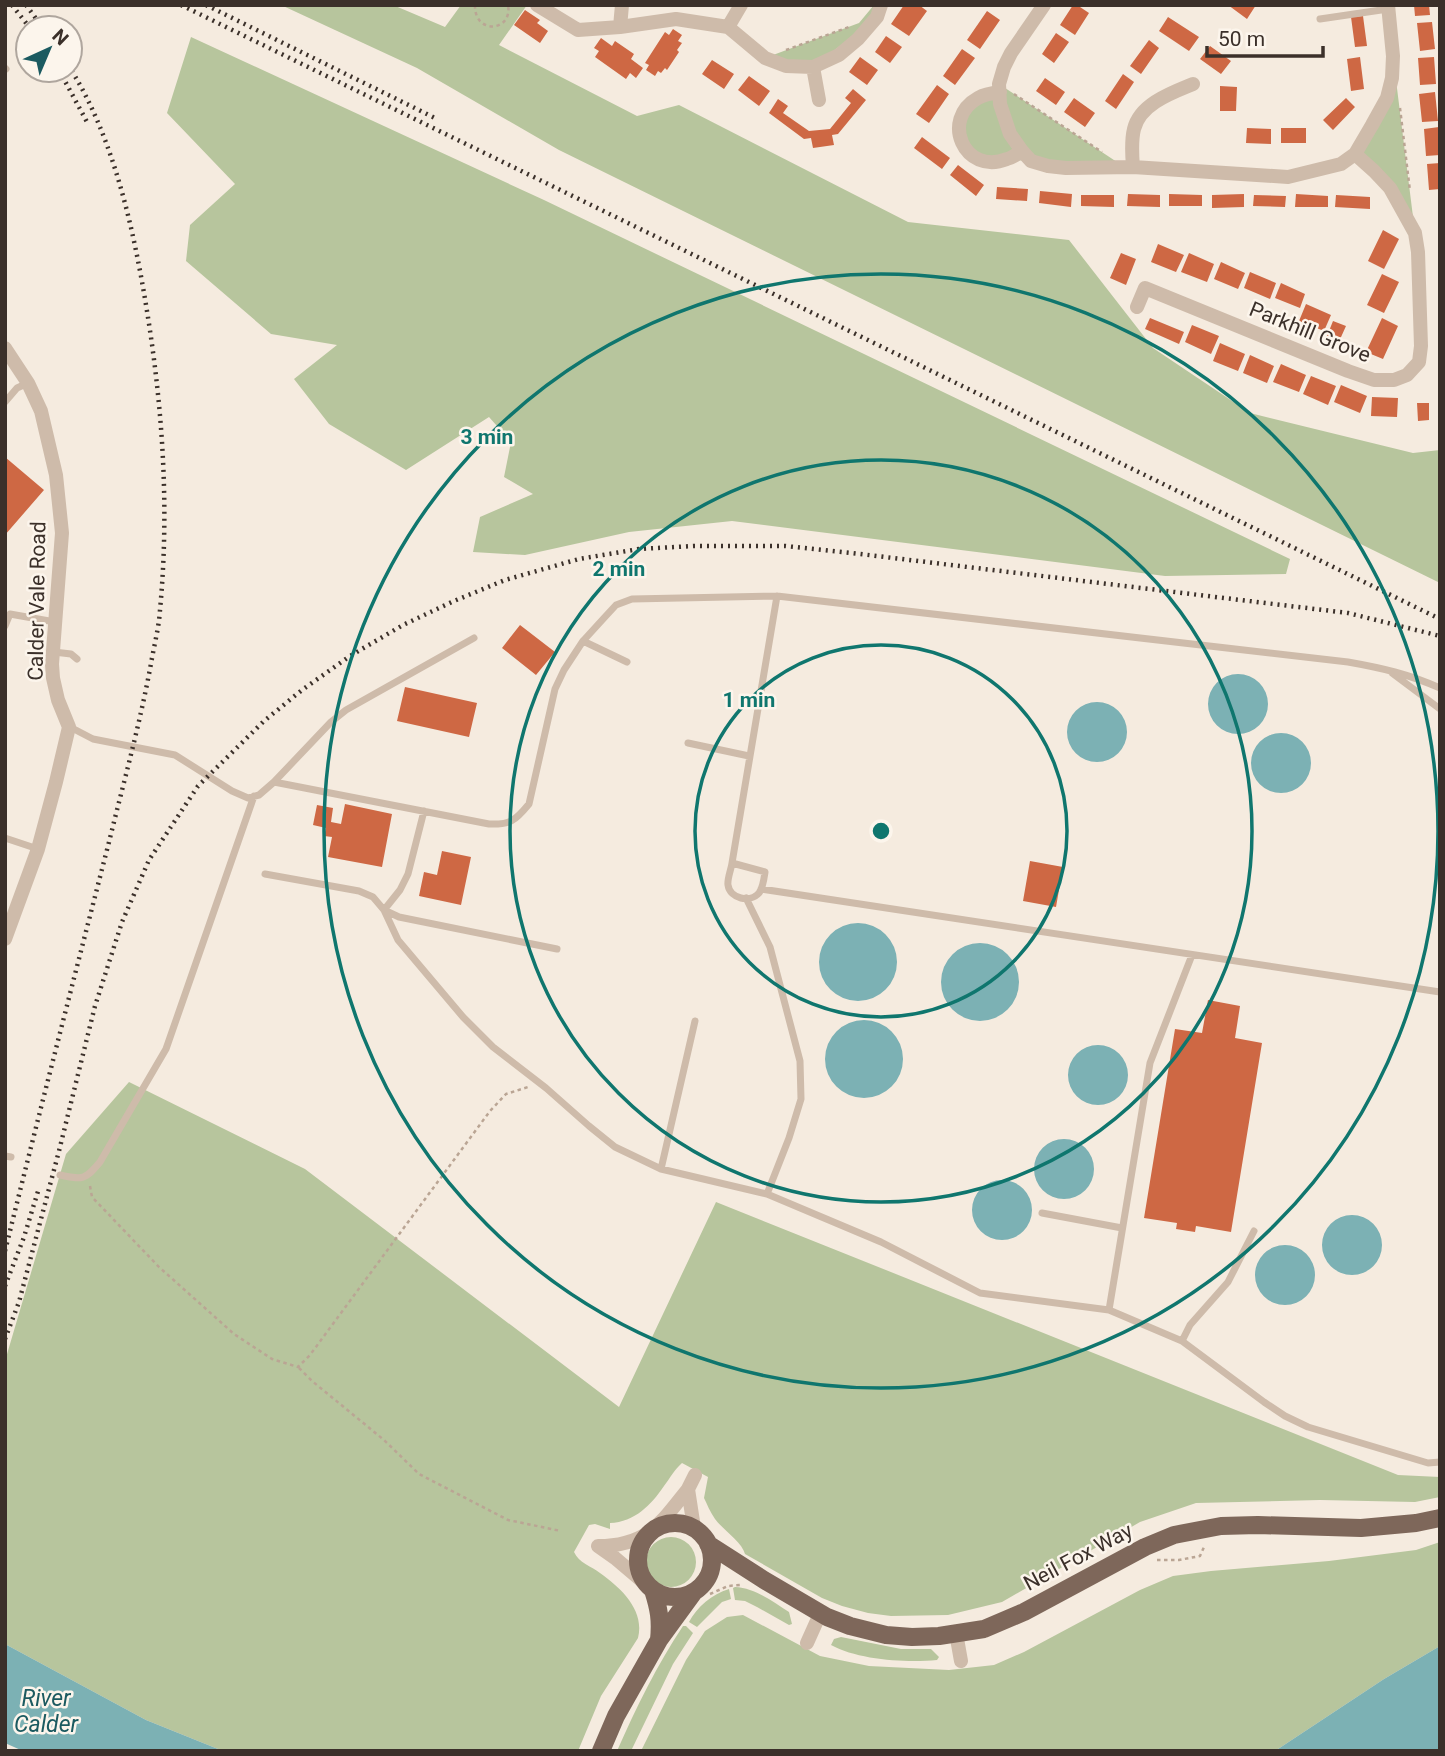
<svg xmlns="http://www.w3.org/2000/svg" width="1445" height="1756" viewBox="0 0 1445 1756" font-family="Roboto,sans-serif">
<rect width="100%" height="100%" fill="#f5ebdf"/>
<!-- green -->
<path fill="#b7c59d" d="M281 5H393L445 27 461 5H527L499 45 637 116 679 105 908 222 1069 240 1153 348 1250 413 1413 453 1440 450V583L559 150 417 68Z
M874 5 877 17 813 67 765 58 859 23Z
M191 37 544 200 1290 559 1286 574 1165 576 732 521 629 532 525 555 473 552 480 517 533 494 504 477 511 442 489 417 406 470 329 424 294 379 337 345 271 334 186 261 190 225 235 184 167 113Z
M1393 56 1415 233 1403 209 1355 154 1372 125Z
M999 84 1126 168 973 157 961 118Z
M129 1082 305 1169 619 1407 716 1202 1398 1475 1440 1477V1497L1415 1502 1320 1500 1196 1503 1140 1522 1002 1602 948 1615 891 1616 868 1613 842 1606 822 1598 745 1554C742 1542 723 1530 715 1519 710 1512 707 1504 704 1498L708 1477 682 1463C675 1469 670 1478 664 1486 651 1505 635 1522 610 1523V1529L595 1524 589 1525 574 1552C579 1563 591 1566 600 1573 621 1588 645 1610 638 1638L601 1696 578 1751H223L146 1720 5 1644V1361L66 1154Z
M646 1562a25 25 0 1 1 50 0a25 25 0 1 1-50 0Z
M1440 1542V1646L1384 1679 1275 1751H641L686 1660 705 1631 727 1617 743 1615 820 1656 869 1666 949 1670 994 1665 1024 1652 1140 1590 1173 1576 1211 1571 1329 1561 1416 1550Z
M735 1587C755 1588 772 1601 789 1612L792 1624 789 1625 757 1607 745 1601 735 1600 733 1588Z
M729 1589 731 1599 722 1602 697 1627 689 1622C697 1607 712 1594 729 1589Z
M683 1626H686L693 1633 673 1664 631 1751H617C636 1708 657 1665 683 1626Z
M841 1637 901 1649H931L939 1657 937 1660C907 1663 858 1660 831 1645L834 1639Z"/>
<!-- water -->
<path fill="#7cb1b4" d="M1208 704a30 30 0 1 1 60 0a30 30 0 1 1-60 0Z
M1067 732a30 30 0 1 1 60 0a30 30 0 1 1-60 0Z
M1251 763a30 30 0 1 1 60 0a30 30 0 1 1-60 0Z
M819 962a39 39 0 1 1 78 0a39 39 0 1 1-78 0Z
M941 982a39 39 0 1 1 78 0a39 39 0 1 1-78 0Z
M825 1059a39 39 0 1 1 78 0a39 39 0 1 1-78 0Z
M1068 1075a30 30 0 1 1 60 0a30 30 0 1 1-60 0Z
M1034 1169a30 30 0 1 1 60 0a30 30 0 1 1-60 0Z
M972 1210a30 30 0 1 1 60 0a30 30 0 1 1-60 0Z
M1322 1245a30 30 0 1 1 60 0a30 30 0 1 1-60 0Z
M1255 1275a30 30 0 1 1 60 0a30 30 0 1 1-60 0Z
M5 1644 146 1720 223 1751H23L5 1743Z
M1440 1646V1751H1275L1384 1679Z"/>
<!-- building -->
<path fill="#ce6844" d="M904 5H919L927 11 909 36 891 24Z
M1073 5H1077L1089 13 1075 35 1060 25Z
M1228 5H1256L1247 19Z
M1414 5H1429L1430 15 1415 16Z
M525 10 540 20 537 23 548 31 540 43 514 25Z
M987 11 1000 20 980 49 967 40Z
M1363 16 1367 46 1355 47 1351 17Z
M1168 17 1199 37 1189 51 1159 31Z
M1432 22 1435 49 1420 51 1417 23Z
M673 29 682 35 678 41 682 43 677 50 679 52 667 70 665 68 661 73 658 71 655 76 646 70 649 65 645 63 665 32 669 35Z
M1056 33 1069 42 1054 63 1042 54Z
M886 36 902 47 890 63 875 52Z
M601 38 612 46 615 41 634 54 631 59 643 68 636 78 630 73 626 79 595 57 599 51 594 48Z
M1149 40 1159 48 1141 74 1130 66Z
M1210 46 1231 61 1221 74 1200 59Z
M962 49 975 58 955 85 943 76Z
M860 57 878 70 867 85 849 72Z
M1360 57 1364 89 1351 91 1347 59Z
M1434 57 1436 84 1420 85 1418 58Z
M712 60 734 74 724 89 702 74Z
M1123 74 1134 82 1116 109 1105 101Z
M749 76 770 91 759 106 738 90Z
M1045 78 1065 92 1056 105 1036 91Z
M937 85 949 94 929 123 916 114Z
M1220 86 1237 87 1236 111H1220Z
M853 89 866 100 838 134 832 135 834 145 813 148 811 138 804 139 769 113 778 99 788 106 783 113 809 131 830 129 851 103 845 98Z
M1435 92 1438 121 1422 122 1419 94Z
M1074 98 1095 113 1085 127 1064 112Z
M1346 98 1355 107 1333 130 1323 120Z
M1439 127 1440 155 1426 156 1424 129Z
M1247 128 1271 129V144L1246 143Z
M1281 128H1306V143H1281Z
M922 137 950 158 942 169 914 148Z
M1440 163V189L1429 190 1427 164Z
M958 165 984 185 976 196 950 175Z
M997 187 1028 189 1027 201 996 199Z
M1040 191 1072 194 1071 207 1039 203Z
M1128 194 1160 195V207L1127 206Z
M1169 194 1202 195V206H1169Z
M1244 194V207L1212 208V195Z
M1296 194 1328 196V207H1295Z
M1081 195H1114V207L1081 206Z
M1254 195 1286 196 1285 207 1253 206Z
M1336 195 1370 197V209L1335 207Z
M1383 230 1399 239 1384 269 1368 261Z
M1158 244 1184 255 1176 272 1151 262Z
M1121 253 1136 259 1126 285 1110 278Z
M1189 253 1214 264 1207 282 1181 272Z
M1221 262 1245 273 1238 289 1214 279Z
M1250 272 1276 283 1270 299 1244 288Z
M1382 274 1399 282 1384 313 1367 305Z
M1281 283 1305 294 1300 308 1275 298Z
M1306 304 1331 315 1324 331 1299 321Z
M1150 318 1184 332 1179 344 1145 329Z
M1382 318 1398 326 1383 359 1366 352Z
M1333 321 1346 326 1337 346 1325 341Z
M1192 325 1219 336 1211 354 1185 342Z
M1220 343 1245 354 1238 371 1213 361Z
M1250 355 1274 366 1267 383 1243 373Z
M1281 364 1306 375 1299 392 1273 382Z
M1311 376 1336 386 1328 405 1303 394Z
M1341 385 1367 396 1360 413 1334 402Z
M1372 397 1398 398 1397 417 1371 416Z
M1417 403H1429V420L1418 421Z
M5 457 44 490 5 535Z
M520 625 555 652 536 675 502 648Z
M405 687 477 703 469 737 397 721Z
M345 804 392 814 382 867 328 857 332 837 324 836 326 828 313 825 317 805 333 808 331 822 341 824Z
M442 851 471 857 461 905 419 896 424 872 437 875Z
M1030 861 1063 867 1056 907 1023 901Z
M1208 1000 1240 1006 1235 1038 1262 1043 1231 1232 1196 1226 1195 1232 1176 1229 1177 1223 1144 1218 1175 1029 1202 1033Z"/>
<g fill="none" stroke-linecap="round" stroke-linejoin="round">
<!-- path -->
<path stroke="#baa594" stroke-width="2.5" stroke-dasharray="3.5 3.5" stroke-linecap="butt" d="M475 5C474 35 513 32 508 5
M786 50 849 27
M1014 94 1102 152
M1400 108 1410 191
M90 1186 92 1197 159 1267 234 1334 272 1359 298 1367 310 1355 490 1111 506 1094 528 1087
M299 1368 312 1381 384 1440 419 1474 508 1520 561 1531
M1157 1560H1179L1200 1556 1204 1547
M710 1594 728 1586 740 1585
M5 1750 7 1751"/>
<!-- lane -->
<path stroke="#cebbaa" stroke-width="7" d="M1320 19 1388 9
M5 68 6 69
M5 402 17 388 28 383
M5 626 10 614 55 622
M583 641 627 662
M54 652 71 654 77 659
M1392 673 1440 709
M70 727 93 739 175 755 232 791 248 798 259 795 274 782 331 722 346 710 474 638
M688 743 749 756
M274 782 489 824C510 825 515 821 529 804L555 689 564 670 583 641 604 618 616 605 632 599 777 596 1348 662C1382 668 1408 674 1440 688
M424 811 408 874 400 890 384 910 399 917 557 949
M5 838 38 849
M732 863C731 870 727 879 728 885 730 899 750 903 759 893 763 888 764 879 765 872L732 863 777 596
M265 874 359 891 373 897 384 910 398 940 463 1017 493 1047 546 1088 589 1126 615 1147 661 1169 767 1194 881 1242 980 1293 1109 1310 1182 1341 1264 1402 1285 1416 1308 1427 1428 1463 1440 1462
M761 889 1440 992
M746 898 770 947 800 1061 801 1099 789 1138 767 1194
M5 1156 11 1157
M661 1169 695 1021
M60 1175C83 1180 85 1180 100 1162L166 1049 254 796
M1042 1213 1122 1228
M1109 1310 1150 1063 1192 955
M1182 1341 1190 1325 1228 1282 1254 1231"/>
<!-- street -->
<path stroke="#cebbaa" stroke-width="14" d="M537 5 578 30 620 27 676 19 728 27 765 58 786 66 813 67 839 55 858 39 877 17 881 5
M1044 5 1011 53 1004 67 999 84 1000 104 1010 134 1022 151 1031 161 1048 166 1066 168 1133 167 1288 177 1341 164 1355 154 1372 125 1387 98 1392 78 1393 56 1388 5
M620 27 622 5
M728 27 741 5
M813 67 819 100
M1000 92C992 93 985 94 978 98 940 119 964 176 1007 159 1012 158 1017 154 1022 151
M1133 167C1132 155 1131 141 1134 129 1140 104 1171 93 1193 84
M1137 307 1145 288 1348 371 1374 380H1394L1407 375 1419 362 1421 346 1418 252 1415 233 1390 188 1374 171 1355 154
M5 348 28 383 41 411 56 475 62 533 52 664 53 678 58 700 69 727 56 782 38 849 5 939
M688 1489 695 1475
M648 1586 615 1558 598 1546C647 1546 660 1524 688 1489L694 1528
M956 1633 961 1661
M807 1643 820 1614"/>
<!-- primary -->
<path stroke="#7e675a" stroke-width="18" d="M638 1560a37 37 0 1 1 74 0a37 37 0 1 1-74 0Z
M708 1544 764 1580 827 1617 850 1626 886 1635 912 1637 939 1636 984 1629 1024 1612 1145 1547 1174 1535 1221 1526 1258 1525 1361 1528 1416 1523 1440 1518
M653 1590C659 1609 661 1620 659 1640
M601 1751 616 1716 659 1640 694 1592"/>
<!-- rail -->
<path stroke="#3b302a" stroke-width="4.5" stroke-dasharray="2 5" stroke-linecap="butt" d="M12 5 30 28
M26 5 43 28
M181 5 1440 619
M206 5 435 118
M59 70 87 122
M5 1251C39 1114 74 978 109 842 124 781 141 720 152 658 155 642 159 626 160 610 170 503 162 398 144 293 131 218 111 133 70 68
M5 1286 24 1237 39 1188
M5 1339 19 1302 59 1151 95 1006 122 922 149 860 198 786 264 721 302 690 350 656 403 625 454 601 505 580 579 559 639 549 694 546H785L852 553 1348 613 1440 636"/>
</g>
<!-- distance rings -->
<g fill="none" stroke="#0f766e" stroke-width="3.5">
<circle cx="881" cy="831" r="186"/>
<circle cx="881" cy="831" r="371"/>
<circle cx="881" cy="831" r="557"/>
</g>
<g text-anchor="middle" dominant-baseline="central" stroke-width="5" stroke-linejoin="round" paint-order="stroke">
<!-- street labels -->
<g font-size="21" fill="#3b302a" stroke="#fcf5ec">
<text transform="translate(1310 332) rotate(22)">Parkhill Grove</text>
<text transform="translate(37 601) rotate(-89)">Calder Vale Road</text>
<text transform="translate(1078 1557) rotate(-28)">Neil Fox Way</text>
</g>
<!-- water labels -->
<g font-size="23" font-style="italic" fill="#1b5a60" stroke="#fcf5ec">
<text x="46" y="1698">River<tspan x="46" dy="26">Calder</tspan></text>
</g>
</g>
<circle cx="881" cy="831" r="10" fill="#0f766e" stroke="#fcf5ec" stroke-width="3.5"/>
<g font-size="21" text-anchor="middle" font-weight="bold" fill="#0f766e" stroke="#fcf5ec" stroke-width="5" stroke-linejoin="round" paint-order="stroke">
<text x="487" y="444">3 min</text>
<text x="619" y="576">2 min</text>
<text x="749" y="707">1 min</text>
</g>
<!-- border -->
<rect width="1445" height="1756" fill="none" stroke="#3b302a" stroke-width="14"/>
<!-- north arrow -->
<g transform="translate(49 49) rotate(44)"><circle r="33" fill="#fcf5ec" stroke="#afa69e" stroke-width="2"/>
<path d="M0-5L12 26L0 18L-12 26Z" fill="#1b5a60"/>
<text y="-10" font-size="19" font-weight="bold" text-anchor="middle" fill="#3b302a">N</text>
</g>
<!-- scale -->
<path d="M1207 46v10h116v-10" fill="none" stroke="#3b302a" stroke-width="3.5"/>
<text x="1218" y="46" font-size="21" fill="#3b302a" stroke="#fcf5ec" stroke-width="5" paint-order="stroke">50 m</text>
</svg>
